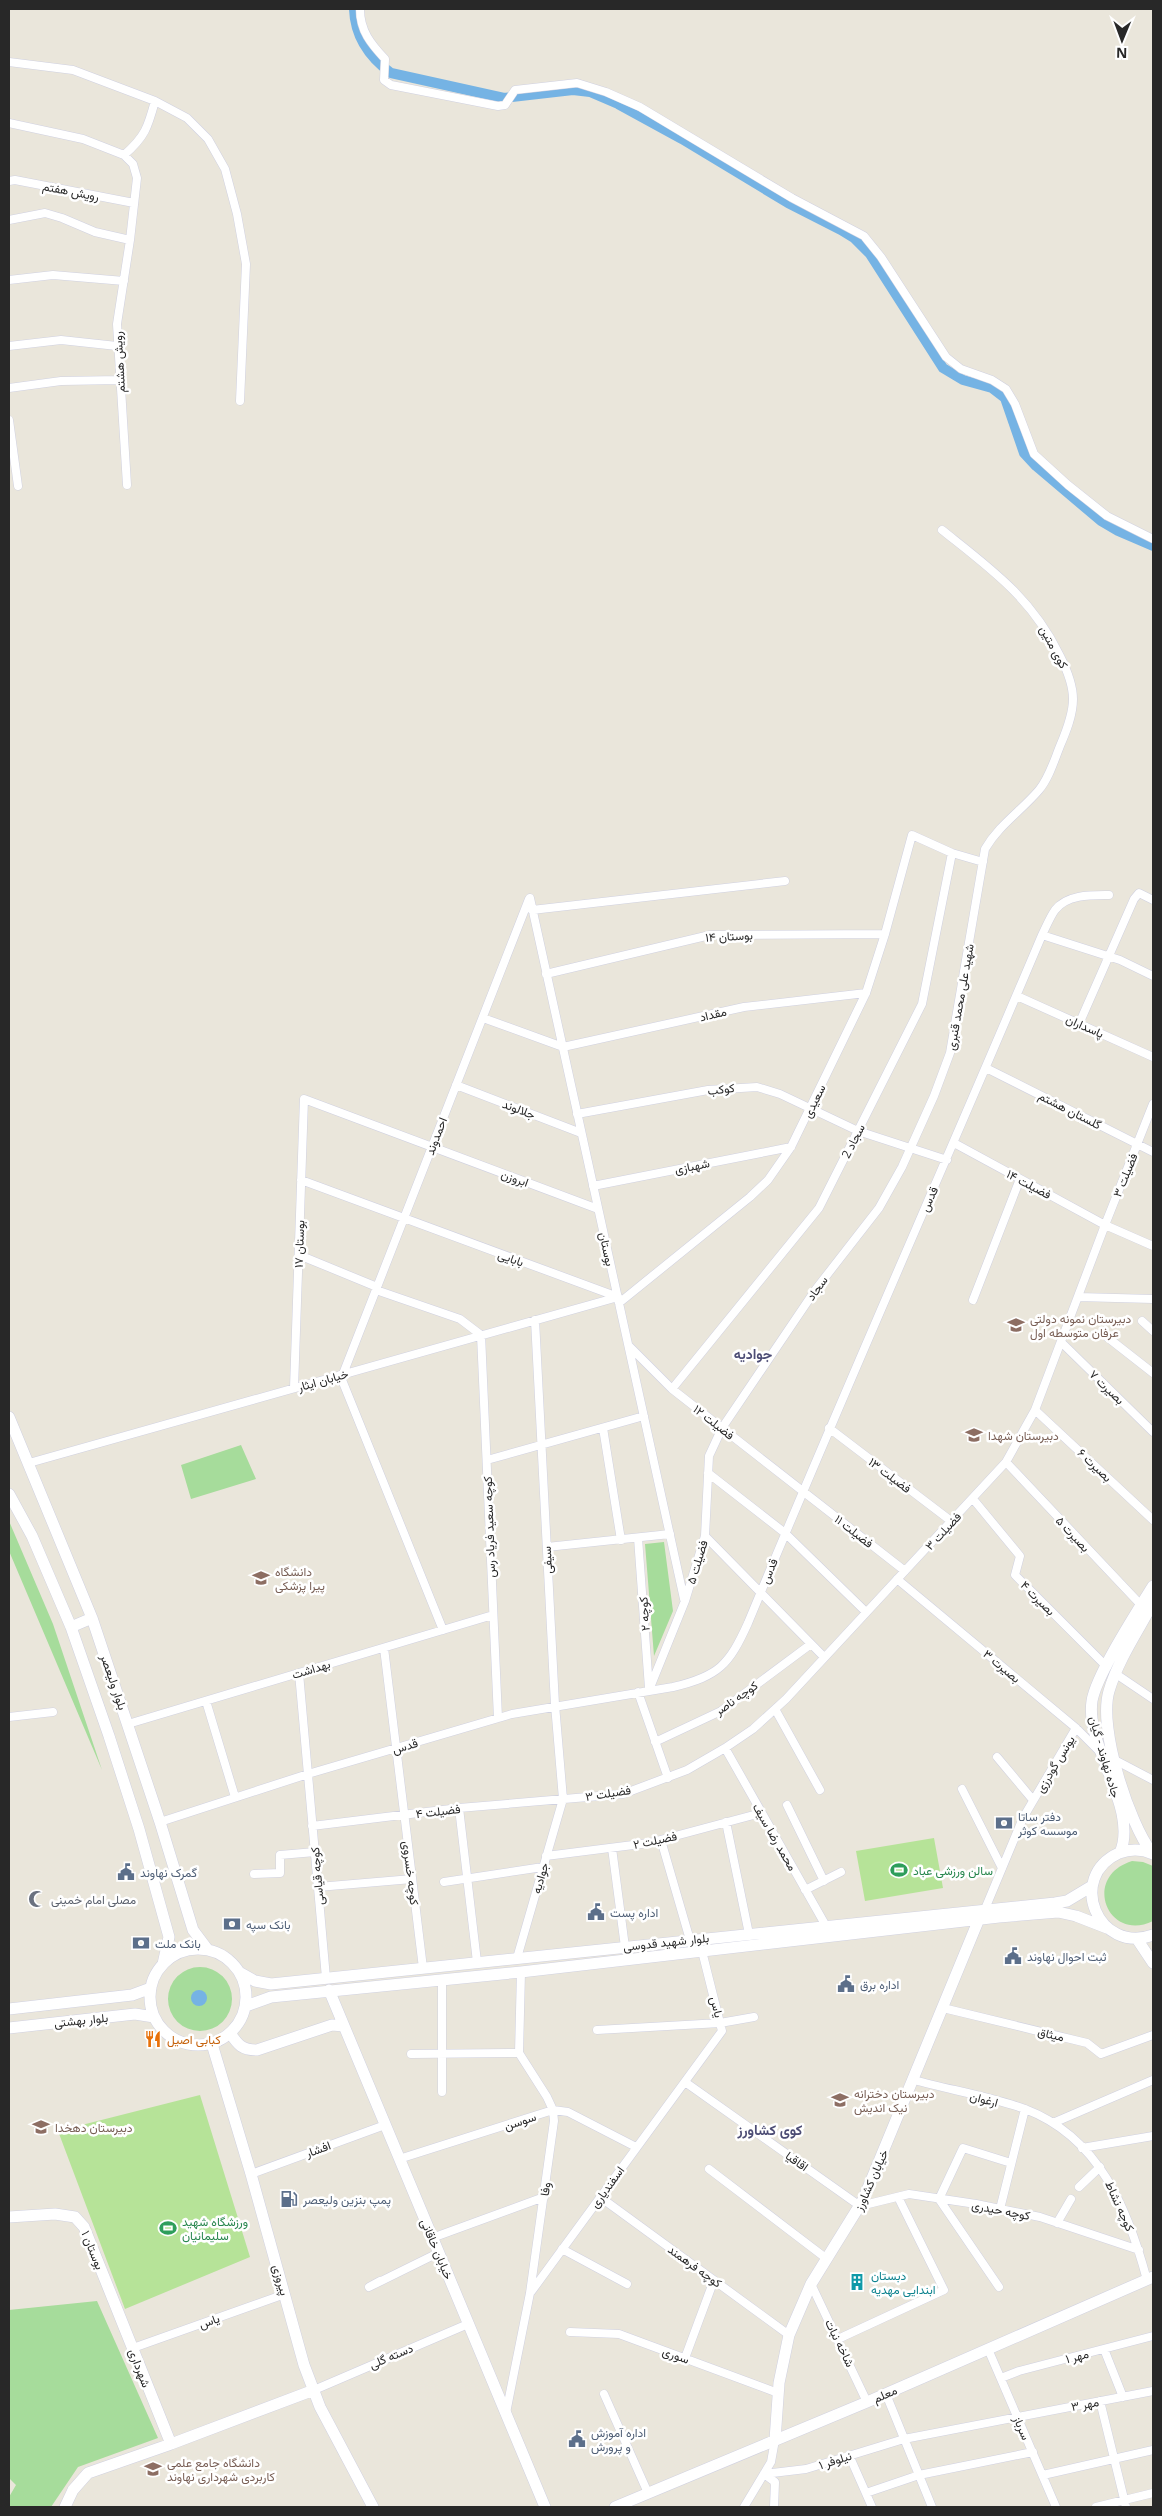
<svg xmlns="http://www.w3.org/2000/svg" width="1162" height="2516" viewBox="0 0 1162 2516" font-family="'Open Sans',Vazirmatn,sans-serif">
<rect width="100%" height="100%" fill="#eae6db"/>
<!-- green -->
<path fill="#a6dc9b" d="M241 1445 256 1479 191 1499 181 1465Z
M9 1521 53 1624 102 1770 9 1551Z
M664 1542 673 1611 654 1656 645 1544Z
M1132 1861 1143 1862 1153 1866V1921C1108 1943 1081 1877 1132 1861Z
M168 1999a32 32 0 1 1 64 0a32 32 0 1 1-64 0Z
M97 2301 158 2438 78 2467 51 2507H9V2497L16 2485 9 2478V2310Z"/>
<!-- pitch -->
<path fill="#b6e398" d="M934 1838 943 1888 865 1901 856 1851Z
M200 2095 250 2257 125 2309 58 2131Z"/>
<!-- water -->
<path fill="#75b3e4" d="M191 1998a8 8 0 1 1 16 0a8 8 0 1 1-16 0Z"/>
<g fill="none" stroke-linecap="round" stroke-linejoin="round">
<!-- canal -->
<path stroke="#75b3e4" stroke-width="10" d="M354 9C355 37 369 57 391 73L504 98 573 90 590 92 618 104 682 139 788 203 841 230 854 238 870 254 943 368 963 380 992 388 1005 398 1024 453 1036 466 1101 521 1118 531 1153 546"/>
<!-- street casing -->
<g stroke="#d0d1e0" stroke-width="9">
<path id="street" d="M360 9C360 31 371 44 385 59L384 80 391 85 498 106 505 105 515 90 577 83 606 92 640 107 792 198 864 236 881 257 946 357 961 369 992 380 1006 389 1015 404 1034 454 1068 485 1107 516 1153 539
M9 62 73 70 155 101 187 118 208 139 225 169 237 214 246 264 240 401
M9 123 83 139 124 155 133 164 137 178 130 240 117 324 127 485
M124 155C145 137 148 127 155 101
M9 181 15 180 134 203
M9 220 45 213 62 218 95 232 130 240
M9 280 53 275 124 281
M9 346 61 340 117 346
M9 388 61 381 119 380
M9 420 18 486
M530 898 684 1599
M532 910 785 881
M1042 935 1120 960 1153 976
M546 974 710 935 885 934
M1017 996 1153 1057
M483 1018 563 1047 744 1007 866 993
M1079 1024 1134 899 1139 893 1153 900
M986 1068 1153 1152
M456 1085 581 1133
M577 1114 708 1090 757 1087 780 1094 858 1131 947 1160
M954 1143 1105 1225 1153 1246
M301 1180 618 1297
M593 1186 791 1147
M299 1255 377 1287
M376 1290 460 1319 481 1335 498 1718
M1078 1297 1153 1299
M973 1300 1020 1179
M619 1303 750 1197 768 1180 791 1147 866 993 885 934 912 835 952 853 983 862
M1142 1321 1153 1331
M1107 1337 1153 1373
M1061 1342 1153 1432
M629 1346 672 1389 905 1571
M343 1374 529 899
M340 1375 443 1630
M294 1388 304 1099 598 1209
M672 1389 819 1208 922 1004 952 853
M1035 1410 1153 1520
M603 1428 621 1540
M829 1428 951 1521
M487 1460 644 1416
M1006 1462 1141 1605
M29 1463 618 1297
M708 1473 785 1533 866 1612
M973 1499 1020 1556 1015 1575 1107 1667
M705 1536 824 1657
M638 1538 649 1688
M547 1547 670 1534
M897 1579 1076 1728 1099 1751
M384 1648 423 1968
M299 1673 326 1978
M1116 1674 1153 1699
M649 1690 685 1601 705 1536 709 1456 722 1428 816 1289 879 1208 902 1167 934 1096 950 1053 985 849C999 825 1021 811 1039 790 1049 778 1054 761 1060 746 1066 732 1073 715 1073 699 1073 685 1066 668 1060 656 1032 598 991 569 942 530
M638 1692 668 1778
M206 1701 235 1797
M775 1709 820 1790
M9 1717 53 1712
M128 1724 493 1615
M655 1742 721 1711 811 1644
M725 1748 826 1926
M997 1757 1033 1800
M1113 1759 1153 1780
M962 1789 1002 1868
M787 1805 824 1881
M459 1808 477 1962
M160 1822 308 1774 512 1714 673 1687C719 1676 729 1665 748 1623 843 1393 945 1165 1042 935 1046 927 1050 917 1055 910 1067 894 1092 895 1109 895
M726 1822 749 1934
M312 1826 459 1808 623 1794 687 1770 725 1748 753 1729 786 1699 1006 1462 1035 1410 1105 1225 1153 1104
M661 1840 690 1940
M612 1848 625 1947
M546 1856 649 1843 761 1813
M254 1874 280 1873V1855L315 1852
M444 1882 543 1867
M318 1887 412 1879
M805 1890 841 1872
M985 1909 1023 1818 1076 1728
M517 1958 563 1799 555 1705 535 1320
M943 2008 1087 2043 1101 2054 1153 2035
M597 2030 720 2023 754 2017
M411 2054 519 2053
M914 2080C950 2090 989 2096 1025 2109 1099 2137 1128 2209 1147 2280
M685 2082 860 2206 909 2194 976 2204 1040 2217 1139 2250
M442 2092V1979
M1053 2123 1153 2080
M1082 2148 1153 2136
M399 2159 553 2110 568 2112 636 2147
M709 2169 827 2259
M251 2174 385 2125
M1079 2187 1100 2167
M600 2197 789 2335
M1000 2209 1025 2109
M1057 2223 1071 2199
M432 2238 544 2197
M562 2249 627 2284
M380 2281 369 2287 438 2253
M811 2284 867 2402
M999 2287 939 2199 963 2148 1011 2163
M531 2292 722 2031 702 1951
M570 2332 619 2334 778 2393
M838 2339 944 2290 898 2197
M133 2348 285 2294
M988 2349 1056 2507
M1104 2349 1123 2397
M685 2358 714 2280
M1001 2378 1019 2371 1153 2336
M314 2390 468 2324
M604 2394 648 2493
M886 2394 932 2507
M1100 2401 1126 2507
M506 2413 530 2293 554 2121 553 2110 547 2097 519 2053 521 1972
M849 2455 872 2507
M764 2474 806 2469 904 2439 1153 2391
M764 2474 775 2482 774 2507
M1043 2475 1153 2450
M866 2493 919 2475 1033 2452
M744 2507 771 2462 775 2440
M1096 2507 1153 2493"/>
</g>
<!-- secondary casing -->
<g stroke="#d0d1e0" stroke-width="12">
<path id="secondary" d="M9 1417 92 1618 160 1822 193 1930 208 1950
M9 1494 32 1536 71 1627 109 1736 139 1829 169 1937 163 1964
M71 1627 92 1618
M1120 1853C1139 1808 1085 1747 1092 1701 1096 1675 1138 1610 1153 1586
M1152 1853C1129 1823 1098 1728 1109 1691 1118 1660 1138 1631 1153 1603
M1153 1854C1142 1849 1130 1849 1119 1853 1066 1877 1098 1955 1153 1935
M1137 1939 1153 1963
M150 1997a48 48 0 1 1 96 0a48 48 0 1 1-96 0Z
M239 1972 255 1981 271 1984 1055 1903 1067 1901 1092 1886
M329 1990 545 2507
M246 2006 271 1997 521 1972 999 1917 1058 1912 1076 1916 1107 1928
M9 2009 132 1995 151 1988
M9 2028 135 2014 154 2017
M230 2033C238 2045 242 2050 257 2050L332 2025 344 2026
M212 2044 251 2174 304 2365 320 2407 373 2507
M9 2217 55 2214 75 2217 84 2227 171 2444 314 2390
M775 2440 779 2383 789 2335 811 2284 863 2200 979 1919
M65 2507 73 2490 88 2473 171 2444
M615 2507 867 2402 1153 2277"/>
</g>
<!-- street -->
<use href="#street" stroke="#fff" stroke-width="8"/>
<!-- secondary -->
<use href="#secondary" stroke="#fff" stroke-width="11"/>
</g>
<!-- icons -->
<defs>
<g id="school-bare" transform="scale(1.35)"><path d="M0-5L7-2L0 1L-7-2ZM-4 1L0 2.5L4 1V4Q0 6-4 4Z" fill="#8d6e63" stroke="#fff" stroke-width="2.5" paint-order="stroke"/></g>
<g id="university-bare" transform="scale(1.35)"><path d="M0-5L7-2L0 1L-7-2ZM-4 1L0 2.5L4 1V4Q0 6-4 4Z" fill="#8d6e63" stroke="#fff" stroke-width="2.5" paint-order="stroke"/></g>
<g id="bank-bare" transform="scale(1.35)"><path d="M-6-4H6V4H-6ZM0-2.3a2.3 2.3 0 1 0 0 4.6a2.3 2.3 0 1 0 0-4.6Z" fill="#5c6f8a" stroke="#fff" stroke-width="2.5" paint-order="stroke"/></g>
<g id="stadium-bare" transform="scale(1.35)"><path d="M0-5a6.5 5 0 1 0 0 10a6.5 5 0 1 0 0-10ZM-3.5-1.8h7v3.6h-7Z" fill="#2e9e5b" stroke="#fff" stroke-width="2.5" paint-order="stroke"/></g>
<g id="civic-bare" transform="scale(1.35)"><path d="M-.6-6.5H3V-4.5H.6V-3L4-1V1h2V6H-6V1h2V-1L-.6-3ZM-1.2 2.5V6h2.4V2.5Z" fill="#5c6f8a" stroke="#fff" stroke-width="2.5" paint-order="stroke"/></g>
<g id="mosque-bare" transform="scale(1.35)"><path d="M3.5-4.9A6 6 0 1 0 3.5 4.9A5 5 0 1 1 3.5-4.9Z" fill="#6b7280" stroke="#fff" stroke-width="2.5" paint-order="stroke"/></g>
<g id="restaurant-bare" transform="scale(1.35)"><path d="M-5-6h1v4h1v-4h1v4h1v-4h1v5L-1.5 .5V6h-2V.5L-5-1ZM5-6V6H3V1.5H1.5Q1.5-4 5-6Z" fill="#e8710a" stroke="#fff" stroke-width="2.5" paint-order="stroke"/></g>
<g id="fuel-bare" transform="scale(1.35)"><path d="M-5.5-6h7V0h2V4h1.3V-2.5L3-4.5l.8-.8L6-3V5H2.5V1h-1V6h-7ZM-4.2-4.7v3.2H.2V-4.7Z" fill="#5c6f8a" stroke="#fff" stroke-width="2.5" paint-order="stroke"/></g>
<g id="building-bare" transform="scale(1.35)"><path d="M-4-6H4V6H1V3H-1V6H-4ZM-2.5-4.3h1.7v1.8h-1.7ZM.8-4.3h1.7v1.8H.8ZM-2.5-1h1.7V.8h-1.7ZM.8-1h1.7V.8H.8Z" fill="#0f9aa8" stroke="#fff" stroke-width="2.5" paint-order="stroke"/></g>
</defs>
<g fill-rule="evenodd">
<use href="#school-bare" x="1016" y="1325"/>
<use href="#school-bare" x="974" y="1435"/>
<use href="#university-bare" x="261" y="1578"/>
<use href="#bank-bare" x="1004" y="1823"/>
<use href="#stadium-bare" x="899" y="1870"/>
<use href="#civic-bare" x="126" y="1872"/>
<use href="#mosque-bare" x="37" y="1899"/>
<use href="#civic-bare" x="596" y="1912"/>
<use href="#bank-bare" x="232" y="1924"/>
<use href="#bank-bare" x="141" y="1943"/>
<use href="#civic-bare" x="1013" y="1956"/>
<use href="#civic-bare" x="846" y="1984"/>
<use href="#restaurant-bare" x="153" y="2039"/>
<use href="#school-bare" x="840" y="2100"/>
<use href="#school-bare" x="41" y="2127"/>
<use href="#fuel-bare" x="289" y="2199"/>
<use href="#stadium-bare" x="168" y="2228"/>
<use href="#building-bare" x="857" y="2282"/>
<use href="#civic-bare" x="577" y="2439"/>
<use href="#university-bare" x="153" y="2469"/>
</g>
<g text-anchor="middle" dominant-baseline="central" stroke-width="5" stroke-linejoin="round" paint-order="stroke">
<!-- street labels -->
<g font-size="12" fill="#282828" stroke="#fff">
<text transform="translate(71 191) rotate(11)">رویش هفتم</text>
<text transform="translate(119 362) rotate(-93)">رویش هشتم</text>
<text transform="translate(1054 647) rotate(62)">کوی متین</text>
<text transform="translate(729 936) rotate(-3)">بوستان ۱۴</text>
<text transform="translate(960 997) rotate(-80)">شهید علی محمد قنبری</text>
<text transform="translate(713 1014) rotate(-13)">مقداد</text>
<text transform="translate(1085 1026) rotate(24)">پاسداران</text>
<text transform="translate(721 1089) rotate(-7)">کوکب</text>
<text transform="translate(814 1101) rotate(-64)">سعیدی</text>
<text transform="translate(519 1109) rotate(21)">جلالوند</text>
<text transform="translate(1070 1110) rotate(27)">گلستان هشتم</text>
<text transform="translate(436 1136) rotate(-69)">احمدوند</text>
<text transform="translate(853 1141) rotate(-63)">سجاد 2</text>
<text transform="translate(692 1166) rotate(-11)">شهبازی</text>
<text transform="translate(1125 1175) rotate(-68)">فضیلت ۳</text>
<text transform="translate(515 1178) rotate(20)">ابروزن</text>
<text transform="translate(1029 1184) rotate(28)">فضیلت ۱۴</text>
<text transform="translate(929 1199) rotate(-66)">قدس</text>
<text transform="translate(299 1244) rotate(-88)">بوستان ۱۷</text>
<text transform="translate(607 1249) rotate(78)">بوستان</text>
<text transform="translate(511 1258) rotate(20)">بابایی</text>
<text transform="translate(817 1288) rotate(-54)">سجاد</text>
<text transform="translate(323 1380) rotate(-16)">خیابان ایثار</text>
<text transform="translate(1107 1387) rotate(44)">بصیرت ۷</text>
<text transform="translate(714 1422) rotate(38)">فضیلت ۱۲</text>
<text transform="translate(1095 1465) rotate(44)">بصیرت ۶</text>
<text transform="translate(890 1475) rotate(37)">فضیلت ۱۳</text>
<text transform="translate(489 1527) rotate(-92)">کوچه سعید فریاد رس</text>
<text transform="translate(854 1531) rotate(38)">فضیلت ۱۱</text>
<text transform="translate(943 1531) rotate(-47)">فضیلت ۳</text>
<text transform="translate(1073 1534) rotate(47)">بصیرت ۵</text>
<text transform="translate(547 1560) rotate(-93)">سیفی</text>
<text transform="translate(697 1562) rotate(-73)">فضیلت ۵</text>
<text transform="translate(769 1571) rotate(-68)">قدس</text>
<text transform="translate(1038 1598) rotate(45)">بصیرت ۴</text>
<text transform="translate(644 1614) rotate(-94)">کوچه ۲</text>
<text transform="translate(1002 1666) rotate(40)">بصیرت ۳</text>
<text transform="translate(311 1669) rotate(-17)">بهداشت</text>
<text transform="translate(114 1682) rotate(71)">بلوار ولیعصر</text>
<text transform="translate(736 1698) rotate(-35)">کوچه ناصر</text>
<text transform="translate(405 1746) rotate(-17)">قدس</text>
<text transform="translate(1105 1757) rotate(74)">جاده نهاوند - گیان</text>
<text transform="translate(1055 1764) rotate(-59)">یونس گودرزی</text>
<text transform="translate(608 1793) rotate(-9)">فضیلت ۳</text>
<text transform="translate(438 1811) rotate(-7)">فضیلت ۴</text>
<text transform="translate(775 1837) rotate(60)">محمد رضا سیف</text>
<text transform="translate(655 1840) rotate(-12)">فضیلت ۲</text>
<text transform="translate(411 1873) rotate(83)">کوچه خسروی</text>
<text transform="translate(317 1876) rotate(-95)">کوچه قیاسی</text>
<text transform="translate(540 1878) rotate(-74)">جوادیه</text>
<text transform="translate(666 1942) rotate(-6)">بلوار شهید قدوسی</text>
<text transform="translate(717 2007) rotate(76)">یاس</text>
<text transform="translate(81 2020) rotate(-6)">بلوار بهشتی</text>
<text transform="translate(1051 2034) rotate(14)">میثاق</text>
<text transform="translate(984 2099) rotate(15)">ارغوان</text>
<text transform="translate(520 2121) rotate(-18)">سوسن</text>
<text transform="translate(318 2149) rotate(-20)">افشار</text>
<text transform="translate(797 2161) rotate(35)">اقاقیا</text>
<text transform="translate(871 2180) rotate(-66)">خیابان کشاورز</text>
<text transform="translate(607 2187) rotate(-54)">اسفندیاری</text>
<text transform="translate(545 2189) rotate(-82)">وفا</text>
<text transform="translate(1120 2206) rotate(66)">کوچه نشاط</text>
<text transform="translate(1001 2210) rotate(11)">کوچه حیدری</text>
<text transform="translate(437 2249) rotate(67)">خیابان خاقانی</text>
<text transform="translate(93 2250) rotate(68)">بوستان ۱</text>
<text transform="translate(695 2266) rotate(36)">کوچه فرهمند</text>
<text transform="translate(281 2280) rotate(75)">پیروزی</text>
<text transform="translate(209 2321) rotate(-20)">یاس</text>
<text transform="translate(840 2343) rotate(64)">شاخه نبات</text>
<text transform="translate(676 2355) rotate(20)">سوری</text>
<text transform="translate(391 2356) rotate(-23)">دسته گلی</text>
<text transform="translate(1077 2356) rotate(-14)">مهر ۱</text>
<text transform="translate(140 2368) rotate(69)">شهرداری</text>
<text transform="translate(885 2394) rotate(-24)">معلم</text>
<text transform="translate(1085 2404) rotate(-11)">مهر ۳</text>
<text transform="translate(1022 2428) rotate(67)">سرباز</text>
<text transform="translate(835 2460) rotate(-18)">نیلوفر ۱</text>
</g>
<!-- education labels -->
<g font-size="12" fill="#785e54" stroke="#fff" text-anchor="start">
<text x="1030" y="1318">دبیرستان نمونه دولتی<tspan x="1030" dy="14">عرفان متوسطه اول</tspan></text>
<text x="988" y="1435">دبیرستان شهدا</text>
<text x="275" y="1571">دانشگاه<tspan x="275" dy="14">پیرا پزشکی</tspan></text>
<text x="854" y="2093">دبیرستان دخترانه<tspan x="854" dy="14">نیک اندیش</tspan></text>
<text x="55" y="2127">دبیرستان دهخدا</text>
<text x="167" y="2462">دانشگاه جامع علمی<tspan x="167" dy="14">کاربردی شهرداری نهاوند</tspan></text>
</g>
<!-- service labels -->
<g font-size="12" fill="#4e5e75" stroke="#fff" text-anchor="start">
<text x="1018" y="1816">دفتر ساتا<tspan x="1018" dy="14">موسسه کوثر</tspan></text>
<text x="140" y="1872">گمرک نهاوند</text>
<text x="610" y="1912">اداره پست</text>
<text x="246" y="1924">بانک سپه</text>
<text x="155" y="1943">بانک ملت</text>
<text x="1027" y="1956">ثبت احوال نهاوند</text>
<text x="860" y="1984">اداره برق</text>
<text x="303" y="2199">پمپ بنزین ولیعصر</text>
<text x="591" y="2432">اداره آموزش<tspan x="591" dy="14">و پرورش</tspan></text>
</g>
<!-- leisure labels -->
<g font-size="12" fill="#27864d" stroke="#fff" text-anchor="start">
<text x="913" y="1870">سالن ورزشی عباد</text>
<text x="182" y="2221">ورزشگاه شهید<tspan x="182" dy="14">سلیمانیان</tspan></text>
</g>
<!-- worship labels -->
<g font-size="12" fill="#5b616d" stroke="#fff" text-anchor="start">
<text x="51" y="1899">مصلی امام خمینی</text>
</g>
<!-- food labels -->
<g font-size="12" fill="#c56008" stroke="#fff" text-anchor="start">
<text x="167" y="2039">کبابی اصیل</text>
</g>
<!-- culture labels -->
<g font-size="12" fill="#0d838f" stroke="#fff" text-anchor="start">
<text x="871" y="2275">دبستان<tspan x="871" dy="14">ابندایی مهدیه</tspan></text>
</g>
<!-- neighbourhood labels -->
<g font-size="14" font-weight="bold" fill="#4d4d75" stroke="#fff">
<text x="753" y="1353">جوادیه</text>
<text x="770" y="2129">کوی کشاورز</text>
</g>
</g>
<!-- border -->
<rect width="1162" height="2516" fill="none" stroke="#282828" stroke-width="20"/>
<!-- north arrow -->
<g transform="translate(1122 40) rotate(181)" stroke="#ffffff" stroke-width="4" paint-order="stroke">
<path d="M0-4L9 19L0 12L-9 19Z" fill="#282828"/>
<text y="-8" font-size="14" font-weight="bold" text-anchor="middle" fill="#282828">N</text>
</g>
</svg>
